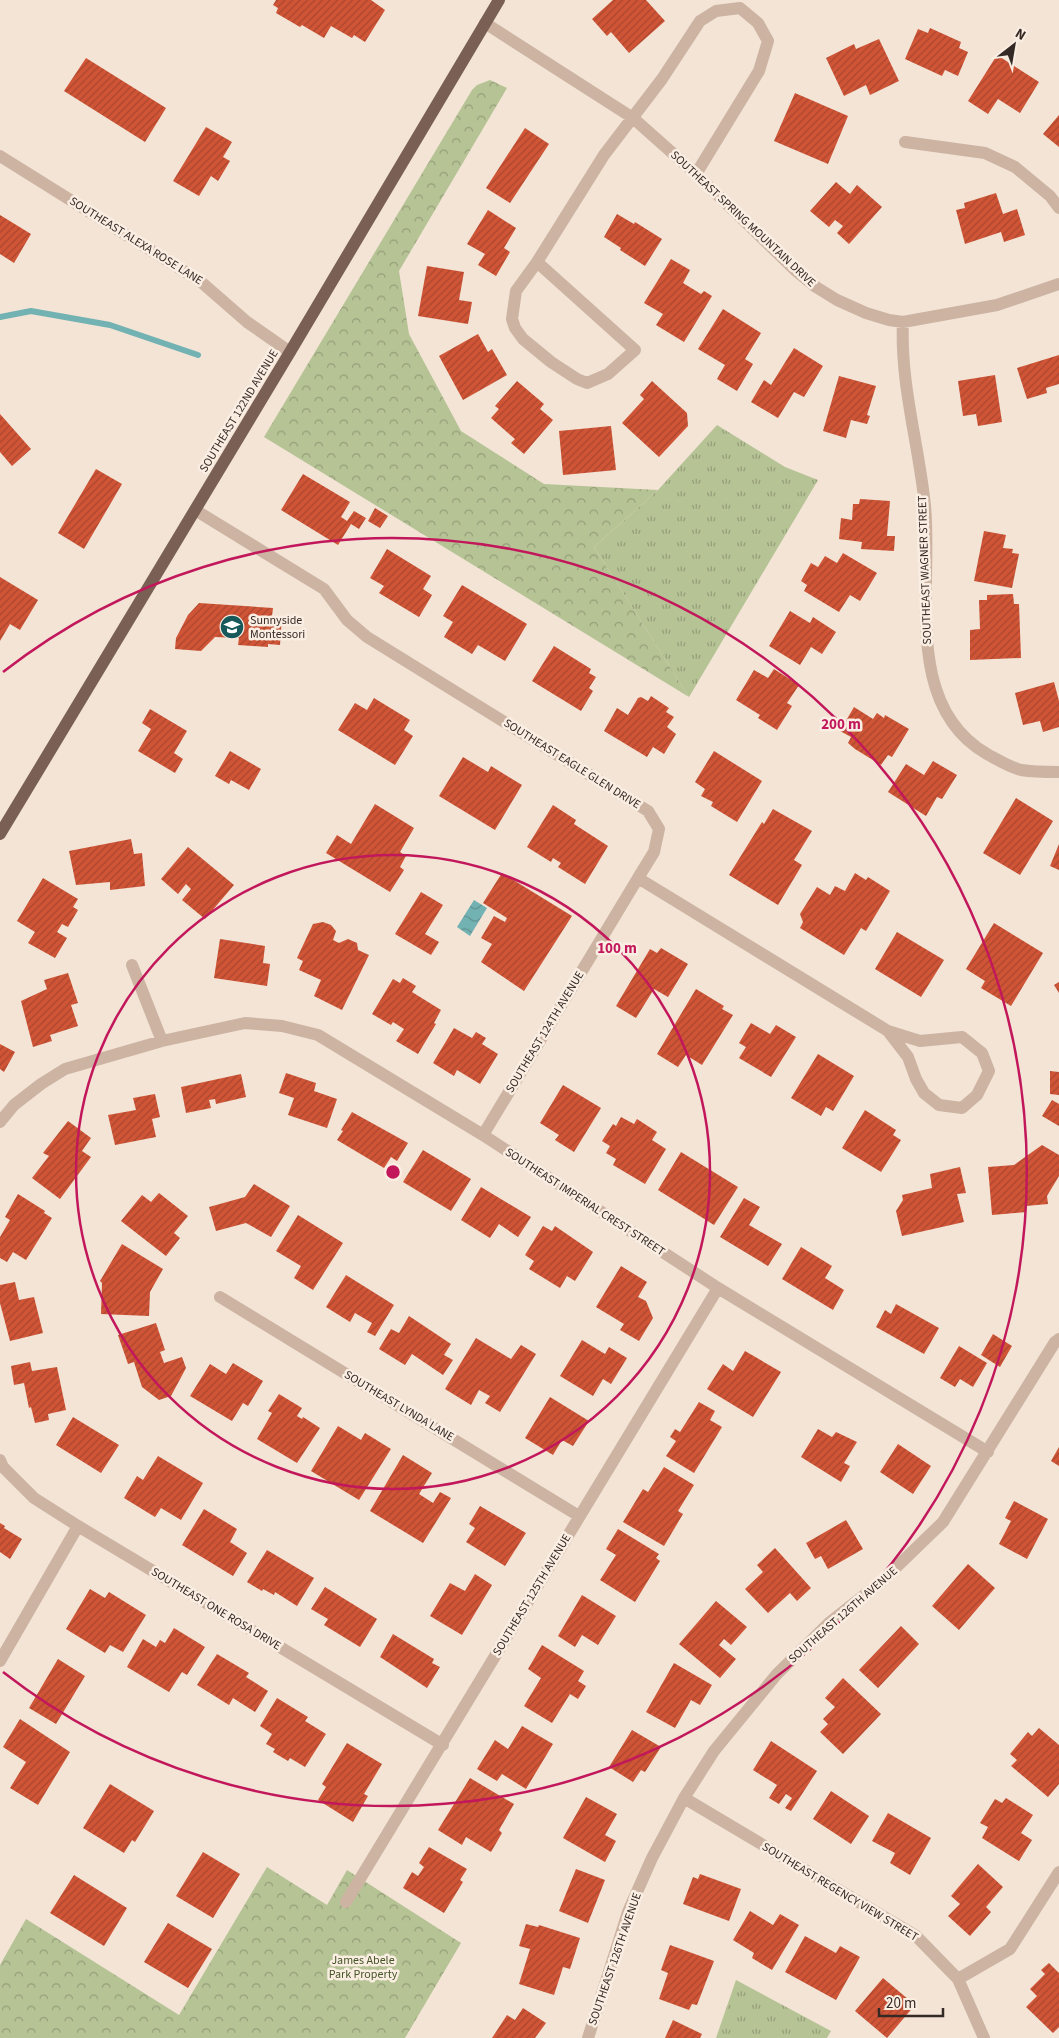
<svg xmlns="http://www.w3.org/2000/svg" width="1059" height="2038" viewBox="0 0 1059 2038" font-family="'Source Sans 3',sans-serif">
<defs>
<pattern id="grass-tufts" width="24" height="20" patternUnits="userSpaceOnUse" patternTransform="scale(1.25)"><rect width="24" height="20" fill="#b6c395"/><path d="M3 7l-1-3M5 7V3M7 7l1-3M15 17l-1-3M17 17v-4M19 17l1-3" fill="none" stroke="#959e79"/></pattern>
<pattern id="forest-crowns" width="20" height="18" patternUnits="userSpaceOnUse" patternTransform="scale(1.25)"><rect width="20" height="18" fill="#b6c395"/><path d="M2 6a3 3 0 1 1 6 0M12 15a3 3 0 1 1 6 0" fill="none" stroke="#959e79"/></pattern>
<pattern id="water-waves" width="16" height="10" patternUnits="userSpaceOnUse" patternTransform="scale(1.25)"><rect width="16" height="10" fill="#73b2b2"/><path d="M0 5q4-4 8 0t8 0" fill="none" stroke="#5f9191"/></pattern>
<pattern id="building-hatch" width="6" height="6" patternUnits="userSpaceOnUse" patternTransform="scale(1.25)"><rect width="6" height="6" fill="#d05537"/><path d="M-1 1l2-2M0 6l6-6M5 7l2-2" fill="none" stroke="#aa462e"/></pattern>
</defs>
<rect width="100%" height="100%" fill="#f3e4d6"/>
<!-- grass -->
<path fill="url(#grass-tufts)" d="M717 425 785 467 818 480 689 697 594 547 658 490Z
M736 1980 831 2031 827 2038H716Z"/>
<!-- forest -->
<path fill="url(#forest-crowns)" d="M490 80 507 88 399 271 409 334 461 431 544 484 658 490 594 547 689 697 264 437 472 90 477 85Z
M267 1867 327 1905 347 1870 461 1943 405 2038H0V1965L26 1919 179 2015Z"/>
<!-- water -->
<path fill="url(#water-waves)" d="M474 900 487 908 470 936 457 927Z"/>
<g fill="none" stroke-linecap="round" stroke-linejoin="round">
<!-- stream -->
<path stroke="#73b2b2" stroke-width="6" d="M0 317 31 311 110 325 198 355"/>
</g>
<!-- building -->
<path fill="url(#building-hatch)" d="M276 0H371L385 10 365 42 354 35 352 38 331 26 324 38 302 25 300 27 276 13 278 8 273 5Z
M613 0H646L665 21 629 53 611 32 607 36 592 19Z
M930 28 961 42 959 48 968 52 958 76 945 70 942 76 905 59 918 29 928 33Z
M879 39 899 81 870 95 866 85 844 96 826 58 854 44 856 49Z
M997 55 1039 82 1020 113 998 99 988 114 968 101Z
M86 58 166 108 145 142 64 91Z
M795 93 848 116 828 164 774 141Z
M1059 115V147L1043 134Z
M206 127 232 142 223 157 230 161 218 181 211 176 199 196 173 181Z
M525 128 549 144 510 203 486 188Z
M836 182 850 194 857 185 882 207 849 244 837 233 843 226 835 220 829 227 810 211Z
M996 193 1003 214 1017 209 1025 235 1004 242 1001 232 965 244 956 210 965 208 964 203Z
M488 210 516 228 504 248 510 252 496 276 478 265 485 254 467 244Z
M617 214 634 224 635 222 662 239 645 266 620 250 621 248 604 237Z
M0 215 31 234 14 263 0 254Z
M671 259 690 270 683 283 701 294 704 291 712 296 684 342 656 325 663 314 644 303Z
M427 266 464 272 459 300 472 302 468 324 418 316Z
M723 309 761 333 745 359 753 364 737 391 717 379 725 365 698 349Z
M478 334 488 352 492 349 507 375 463 400 439 356Z
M794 348 823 366 804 397 794 392 778 418 751 402 764 380 771 385Z
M1059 355V384L1046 388 1047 393 1027 399 1017 368Z
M995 375 1002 422 978 426 976 414 963 416 958 381Z
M839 376 876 386 867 415 870 416 867 424 851 420 846 438 823 431Z
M517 381 544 404 540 409 553 420 524 454 511 443 515 439 491 418 499 409 495 406Z
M652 381 687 413 688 426 659 457 622 423 644 399 640 395Z
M0 414 31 449 12 466 0 452Z
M611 426 616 470 563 475 559 431Z
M96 469 122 484 84 549 58 533Z
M303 474 350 502 341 517 347 521 354 511 366 518 359 529 351 524 338 545 281 510Z
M860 499 890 501 887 536H895L894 551 861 549 862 542 839 539 841 518 852 520 853 504H859Z
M375 508 388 516 380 528 368 521Z
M984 531 1006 535 1003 548 1013 549 1012 553 1019 554 1012 588 974 581Z
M387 549 431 576 423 589 432 595 419 617 379 593 384 586 370 578Z
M843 553 877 573 860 601 850 595 839 612 804 591 807 585 801 581 811 563 818 567 825 556 837 563Z
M0 577 38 600 20 630 10 624 0 641Z
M462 585 527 624 505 661 478 645 472 654 444 637 453 622 443 616Z
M1013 594 1014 604H1019L1021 658 970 660V630L980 629 979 600H987V595Z
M199 603 273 608 272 616H282L280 645 268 644V647L238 645 239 638 215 637 201 651 175 649 176 638 188 615Z
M790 611 810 623 813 617 836 632 822 654 811 647 800 665 769 646Z
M554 646 591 669 589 673 596 677 589 688 593 691 581 711 532 681Z
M774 669 799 685 787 703 792 706 777 730 758 718 760 715 736 700 754 670 768 678Z
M1054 682 1059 701V727L1043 732 1040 721 1023 725 1015 693Z
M651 696 669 708 666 712 674 717 667 727 676 734 664 754 653 747 647 757 604 731 617 708 628 715 638 698 641 697 648 701Z
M374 698 410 720 404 730 413 736 395 765 338 730 355 703 367 710Z
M854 707 873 719 877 713 884 718 885 715 909 729 892 757 888 755 881 765 855 749 848 743 851 737 840 731Z
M150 709 187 731 174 753 183 759 175 773 138 751 151 729 142 723Z
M230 751 261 769 249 790 231 780 229 784 215 776Z
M714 751 762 781 737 822 711 806 713 802 701 796 705 789 695 782Z
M463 757 488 772 491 766 522 785 495 830 439 796Z
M933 761 957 775 942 799 937 797 926 816 888 792 906 764 924 775Z
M1016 798 1053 821 1020 875 983 853Z
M375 804 414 828 400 852 406 856 400 867 404 870 390 892 326 853 337 835 351 844Z
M553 805 576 820 574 824 608 846 585 884 558 867 561 863 553 858 551 862 527 847Z
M773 809 812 831 794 860 802 865 778 905 729 875 762 822 764 824Z
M131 839 134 854 142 853 145 886 110 890V882L76 885 69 851Z
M1059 844V870L1050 866Z
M188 847 234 885 205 919 182 900 191 889 186 884 178 894 161 879Z
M502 873 572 916 524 991 481 962 492 944 481 938 494 916 505 922 507 918 483 903Z
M855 873 866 880 868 877 890 891 866 931 861 928 844 955 800 928 803 922 800 914 817 887 830 895 835 886 845 891Z
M43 878 78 899 73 907 78 910 68 927 62 924 57 932 67 938 55 958 28 943 35 932 17 921Z
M421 892 443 905 425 934 439 942 431 955 395 934Z
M323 922 331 925 336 931 333 940 339 943 348 939 357 943 358 950 369 955 342 1010 314 996 321 980 299 970 303 961 297 958 313 924Z
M994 923 1043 953 1011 1006 981 988 985 981 966 969Z
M897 932 944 960 921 997 875 969Z
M220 939 265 946 263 963 270 964 267 986 214 978Z
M661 948 688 964 668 997 654 989 636 1018 616 1006 650 949 657 953Z
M68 973 78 1003 71 1005 78 1026 50 1035 52 1041 33 1047 21 1001 47 989 44 980Z
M403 978 416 986 412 992 441 1010 434 1023 436 1024 418 1054 396 1041 404 1029 393 1022 391 1025 372 1014 393 979 400 983Z
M1059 982V993L1054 985Z
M696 989 724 1006 722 1009 733 1015 702 1065 686 1055 678 1067 657 1054Z
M751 1023 770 1034 776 1025 796 1037 771 1077 739 1058 746 1047 739 1043Z
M454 1028 472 1038 476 1032 486 1038 482 1044 498 1054 480 1084 457 1070 454 1076 433 1063Z
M0 1044 15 1052 4 1072 0 1069Z
M818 1054 854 1076 833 1111 826 1107 821 1116 791 1098Z
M1050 1071 1059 1072V1095L1050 1094Z
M286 1073 316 1083 314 1091 337 1099 327 1128 288 1115 294 1098 279 1093Z
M241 1074 246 1097 216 1104 215 1099 209 1100 211 1108 186 1113 181 1087Z
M563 1085 601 1108 574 1152 555 1140 559 1135 540 1123Z
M155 1094 160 1117 152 1119 156 1137 115 1145 108 1115 136 1110 133 1098Z
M1052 1100 1059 1104V1126L1042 1116Z
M865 1110 896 1130 893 1135 901 1140 881 1172 842 1148Z
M352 1112 408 1143 397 1161 391 1157 384 1168 337 1140 343 1131 341 1130Z
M621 1117 634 1124 637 1119 657 1132 652 1140 666 1149 645 1184 613 1165 616 1159 606 1153 610 1146 602 1141 613 1124 616 1126Z
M68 1121 91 1138 82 1151 91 1157 60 1199 32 1178 49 1156 43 1153Z
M1042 1145 1059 1155V1176L1047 1196 1048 1204 1026 1206V1212L992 1215 988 1167 1014 1165Z
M423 1150 471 1179 451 1211 403 1182Z
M681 1152 738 1187 714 1225 658 1190Z
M960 1167 966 1193 957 1194 964 1222 902 1236 896 1211 903 1200 902 1195 932 1188 930 1174Z
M254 1184 290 1206 271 1237 246 1223 216 1231 209 1207 245 1197Z
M481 1187 531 1217 518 1237 499 1224 490 1238 461 1220Z
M159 1193 188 1216 174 1233 180 1238 166 1256 121 1221 142 1195 151 1202Z
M18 1194 45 1211 44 1213 52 1218 26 1260 13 1252 7 1262 0 1258V1237L10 1220 5 1217Z
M744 1198 760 1207 749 1225 782 1244 768 1266 720 1237Z
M298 1215 343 1243 313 1290 294 1278 301 1266 276 1251Z
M543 1226 552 1231 555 1226 593 1252 575 1281 567 1276 560 1288 529 1269 534 1261 525 1255Z
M122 1244 163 1269 150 1292 149 1316 101 1314 102 1283 100 1281Z
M801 1247 832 1266 825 1278 844 1290 833 1310 782 1279Z
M621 1266 647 1282 638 1297 646 1301 653 1318 639 1341 620 1330 624 1324 596 1307Z
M346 1275 394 1305 375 1336 367 1332 372 1323 355 1313 350 1322 326 1307Z
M15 1282 19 1300 34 1297 43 1333 10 1341 0 1303V1285Z
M896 1304 939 1328 924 1354 876 1327 885 1310 891 1314Z
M409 1316 451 1344 444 1355 453 1360 443 1375 412 1354 405 1365 379 1349 391 1329 399 1333Z
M156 1323 165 1350 160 1352 164 1363 182 1357 186 1368 171 1396 159 1400 142 1387 134 1362 128 1364 118 1335Z
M993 1334 1012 1346 1000 1367 981 1355Z
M476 1338 511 1359 521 1345 536 1354 500 1412 485 1403 490 1396 479 1390 471 1405 445 1389Z
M582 1340 605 1354 609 1347 627 1358 611 1384 603 1379 593 1396 560 1376Z
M959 1346 987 1363 973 1387 960 1379 955 1387 940 1378Z
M745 1351 781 1372 753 1417 707 1389 723 1364 733 1371Z
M30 1362 32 1371 57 1367 66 1410 48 1414 49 1420 35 1423 31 1407 29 1408 24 1383 14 1385 11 1366Z
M233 1363 263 1381 248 1406 243 1403 232 1421 190 1396 210 1364 226 1374Z
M279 1394 302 1408 297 1416 302 1419 303 1417 320 1428 297 1463 257 1439 272 1413 268 1411Z
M550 1397 589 1421 573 1446 562 1440 553 1455 525 1438Z
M699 1402 715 1411 710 1420 722 1427 694 1473 666 1456 676 1441 670 1437 675 1429 680 1432Z
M73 1417 119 1445 101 1473 56 1445Z
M338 1426 361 1440 365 1433 391 1449 359 1500 311 1471Z
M818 1429 832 1437 836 1432 857 1442 844 1463 850 1466 841 1482 801 1457Z
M898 1444 931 1466 913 1494 880 1472Z
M1059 1447V1466L1051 1461Z
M403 1455 432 1473 419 1494 433 1503 440 1492 451 1498 423 1543 370 1511Z
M158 1456 203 1483 181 1520 161 1508 155 1517 124 1498 137 1476 143 1480Z
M664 1467 694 1485 678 1511 683 1514 664 1546 623 1522 643 1489 648 1492Z
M1014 1501 1048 1519 1027 1559 999 1544 1011 1521 1005 1518Z
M480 1506 526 1533 505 1566 466 1542 475 1528 469 1524Z
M204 1509 237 1529 230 1542 247 1553 233 1576 182 1545Z
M846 1520 863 1549 828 1569 821 1556 815 1559 806 1543Z
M0 1523 5 1526 4 1528 22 1539 10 1559 0 1552Z
M618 1529 659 1554 656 1558 660 1561 635 1602 600 1580 616 1555 606 1549Z
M775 1548 811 1588 797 1601 790 1593 768 1613 745 1589 763 1572 757 1565Z
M267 1550 314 1578 297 1606 275 1592 274 1595 263 1589 262 1591 247 1582Z
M968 1564 995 1588 959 1630 932 1606Z
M475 1574 492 1585 462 1635 430 1616 450 1583 465 1591Z
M325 1587 377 1619 360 1647 324 1625 328 1619 311 1609Z
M90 1589 105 1598 109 1592 146 1615 123 1652 110 1645 105 1653 66 1629Z
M582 1595 616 1616 598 1645 582 1635 575 1647 558 1636Z
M716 1601 747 1627 731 1645 724 1639 719 1645 736 1659 720 1678 679 1644Z
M901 1626 919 1644 878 1688 859 1670Z
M174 1628 205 1647 187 1675 182 1672 169 1692 127 1667 143 1639 156 1647 160 1640 165 1643Z
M393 1634 434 1659 432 1663 440 1667 427 1688 380 1657Z
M542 1645 584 1671 578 1681 586 1686 578 1699 570 1694 552 1723 524 1706 541 1678 528 1669Z
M217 1654 249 1673 246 1677 268 1691 255 1712 233 1698 229 1705 197 1685Z
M58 1659 85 1676 56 1724 29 1708Z
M674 1663 712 1685 700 1705 691 1700 675 1728 646 1712Z
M843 1678 881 1714 843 1754 820 1732 828 1724 823 1719 835 1707 825 1698Z
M277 1698 308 1717 305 1721 326 1734 305 1767 290 1758 288 1761 273 1752 275 1749 266 1744 272 1734 260 1726Z
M20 1719 70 1752 38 1805 10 1788 26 1762 3 1747Z
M522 1726 553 1744 526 1789 502 1774 497 1781 477 1769 495 1740 508 1749Z
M1039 1728 1059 1745V1784L1048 1797 1011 1766 1017 1760 1010 1754 1028 1732 1032 1736Z
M632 1730 661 1747 645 1772 641 1770 633 1782 609 1767Z
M771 1741 817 1771 791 1811 785 1808 792 1798 786 1794 779 1804 769 1798 777 1785 753 1770Z
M347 1743 382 1764 364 1794 368 1796 353 1822 318 1800 326 1787 322 1784Z
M470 1778 514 1804 499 1830 502 1833 491 1852 466 1837 462 1845 438 1830Z
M110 1784 154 1811 135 1842 132 1840 124 1853 83 1828Z
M831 1791 869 1816 851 1844 813 1819Z
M586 1797 617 1814 605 1835 616 1841 605 1862 563 1838Z
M1006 1798 1033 1815 1021 1833 1032 1840 1019 1861 982 1838 988 1827 980 1823 995 1799 1002 1803Z
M888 1813 931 1838 910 1875 890 1863 895 1853 872 1841Z
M429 1847 467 1869 460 1880 463 1882 444 1913 403 1888 412 1872 418 1876 424 1867 419 1863Z
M203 1852 240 1874 213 1918 176 1896Z
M978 1864 1003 1887 986 1907 991 1912 970 1936 948 1916 960 1904 951 1896Z
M576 1869 605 1880 588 1923 559 1911Z
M700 1874 741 1889 729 1921 683 1904 693 1877 698 1879Z
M74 1875 127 1908 104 1946 50 1913Z
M750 1911 773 1925 780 1914 799 1925 772 1970 752 1958 754 1953 733 1940Z
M168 1923 212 1949 188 1988 144 1962Z
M526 1924 538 1927 539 1925 580 1938 570 1969 563 1967 554 1995 519 1984 530 1949 519 1946Z
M805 1936 836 1953 840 1946 860 1957 836 2000 785 1972Z
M670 1945 714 1961 697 2005 692 2004 689 2010 659 1999 668 1973 661 1970Z
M1049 1963 1059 1973V2027L1053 2033 1026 2007 1037 1996 1030 1989 1045 1974 1041 1970Z
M883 1978 915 2005 887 2038 855 2011Z
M523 2008 546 2023 535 2038H492L507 2015 515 2020Z
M673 2020 702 2034 700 2038H665Z"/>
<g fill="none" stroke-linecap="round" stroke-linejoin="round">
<!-- minor -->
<path stroke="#ccb3a2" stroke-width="12" d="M485 23 633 118 696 174 795 270 816 287 837 300 866 313 889 320 903 322 997 305 1059 284
M905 142 985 153 1015 167 1050 196 1059 208
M0 156 200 281 247 322 290 352
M537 262 635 350 608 374 587 383 577 379 551 362 523 339 515 328 512 319 516 291 537 262 604 155 662 79 700 21 716 11 740 8 758 23 768 41 759 71 696 174
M903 322C900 384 919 445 925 506 933 586 902 705 987 754 998 760 1009 767 1021 770 1033 772 1047 772 1059 772
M195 510 324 589 347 620 367 637 648 811 659 829 654 852 638 878 888 1031 920 1041 962 1037 982 1053 989 1071 977 1095 962 1108 939 1105 924 1093 916 1079 908 1057 888 1031
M132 965 162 1041
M0 1122 14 1105 41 1084 65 1069 162 1041 245 1023 282 1026 318 1035 483 1135 718 1288 988 1452
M483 1135 638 878
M220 1297 579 1516
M0 1460 3 1467 34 1498 78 1526 443 1745
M0 1661 78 1526
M684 1798 916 1936 958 1979 984 2038
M346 1902 718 1288
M958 1979 1010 1949 1059 1872
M588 2038 628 1912 652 1858 684 1798 714 1751 777 1674 829 1623 881 1582 943 1522 1055 1342 1059 1339"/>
<!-- major -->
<path stroke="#795f54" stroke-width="12" d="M0 834 290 352 499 0"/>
</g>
<!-- distance rings -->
<g fill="none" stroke="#c2185b" stroke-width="2.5">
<circle cx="393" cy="1172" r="317"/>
<path d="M3 672A634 634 0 1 1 3 1672"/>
</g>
<!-- icons -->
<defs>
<g id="school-disc" transform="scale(1.25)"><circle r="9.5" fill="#17585a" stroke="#faeee3"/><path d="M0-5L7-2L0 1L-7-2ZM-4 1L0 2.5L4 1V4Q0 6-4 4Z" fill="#fff"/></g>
</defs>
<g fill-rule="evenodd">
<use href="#school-disc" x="232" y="627"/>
</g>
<g text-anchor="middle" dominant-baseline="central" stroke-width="5" stroke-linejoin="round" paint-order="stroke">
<!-- street labels -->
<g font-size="12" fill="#352925" stroke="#faeee3">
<text transform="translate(743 219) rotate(43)">SOUTHEAST SPRING MOUNTAIN DRIVE</text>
<text transform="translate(136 241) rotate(32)">SOUTHEAST ALEXA ROSE LANE</text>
<text transform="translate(239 411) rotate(-59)">SOUTHEAST 122ND AVENUE</text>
<text transform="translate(925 570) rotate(-92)">SOUTHEAST WAGNER STREET</text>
<text transform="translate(572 764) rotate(32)">SOUTHEAST EAGLE GLEN DRIVE</text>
<text transform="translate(545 1032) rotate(-59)">SOUTHEAST 124TH AVENUE</text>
<text transform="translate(585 1202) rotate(33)">SOUTHEAST IMPERIAL CREST STREET</text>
<text transform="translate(399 1406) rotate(31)">SOUTHEAST LYNDA LANE</text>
<text transform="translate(532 1595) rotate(-59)">SOUTHEAST 125TH AVENUE</text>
<text transform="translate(216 1609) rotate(31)">SOUTHEAST ONE ROSA DRIVE</text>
<text transform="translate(843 1615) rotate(-41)">SOUTHEAST 126TH AVENUE</text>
<text transform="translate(840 1892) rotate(31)">SOUTHEAST REGENCY VIEW STREET</text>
<text transform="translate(615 1959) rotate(-71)">SOUTHEAST 126TH AVENUE</text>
</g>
<!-- poi labels -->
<g font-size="12" fill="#352925" stroke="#faeee3" text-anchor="start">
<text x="250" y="620">Sunnyside<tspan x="250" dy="14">Montessori</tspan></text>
</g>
<!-- park labels -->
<g font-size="12" fill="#465527" stroke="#faeee3">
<text x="363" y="1960">James Abele<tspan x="363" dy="14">Park Property</tspan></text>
</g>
</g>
<circle cx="393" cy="1172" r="8" fill="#c2185b" stroke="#faeee3" stroke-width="2.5"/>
<g font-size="15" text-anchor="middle" font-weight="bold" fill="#c2185b" stroke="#faeee3" stroke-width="5" stroke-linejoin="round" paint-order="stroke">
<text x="841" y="729">200 m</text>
<text x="617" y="953">100 m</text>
</g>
<!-- north arrow -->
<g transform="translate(1014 45) rotate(31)" stroke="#faeee3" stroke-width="4" paint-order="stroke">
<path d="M0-4L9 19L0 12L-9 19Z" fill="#352925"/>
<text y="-8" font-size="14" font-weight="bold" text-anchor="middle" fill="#352925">N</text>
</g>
<!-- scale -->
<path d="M879 2008v8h64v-8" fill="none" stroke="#352925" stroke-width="2.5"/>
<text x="886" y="2008" font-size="15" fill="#352925" stroke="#faeee3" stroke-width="4" paint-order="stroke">20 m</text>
</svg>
